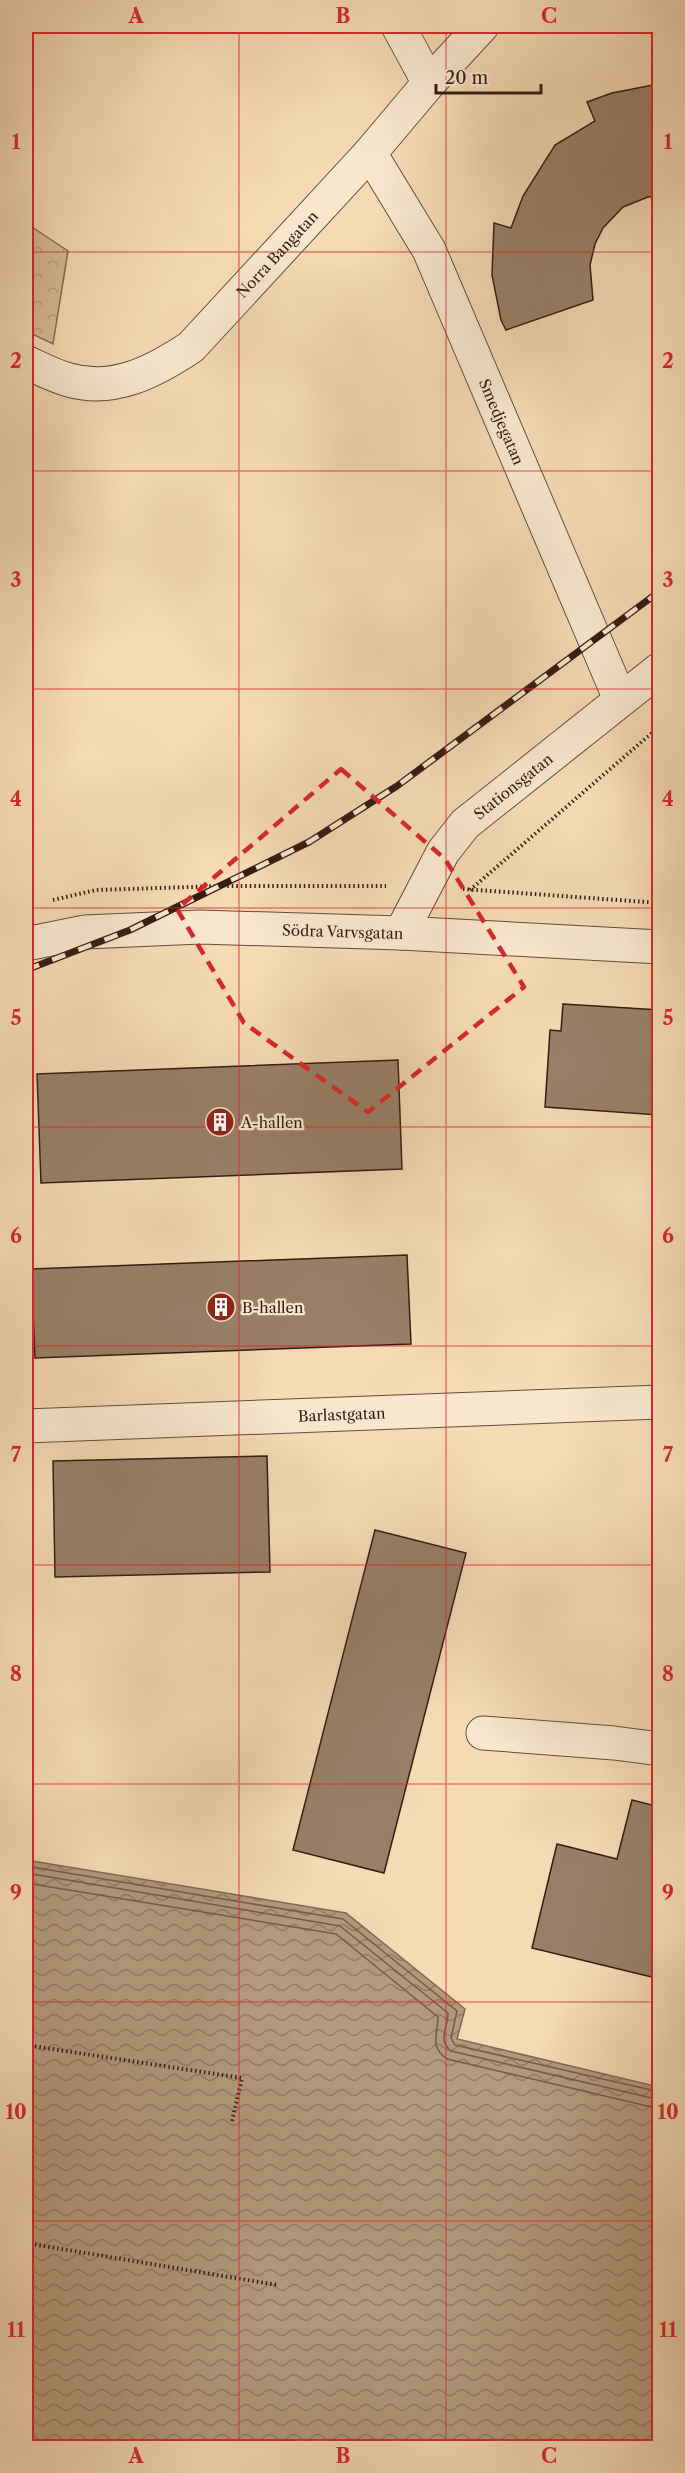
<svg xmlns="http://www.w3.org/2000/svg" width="685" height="2473" viewBox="0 0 685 2473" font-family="'Libre Caslon Text',serif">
<defs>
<pattern id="forest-crowns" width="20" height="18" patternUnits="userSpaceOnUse" patternTransform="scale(1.5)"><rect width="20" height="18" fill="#d4ba99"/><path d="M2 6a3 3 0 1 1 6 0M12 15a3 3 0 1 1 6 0" fill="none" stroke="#b79f83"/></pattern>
<pattern id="water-waves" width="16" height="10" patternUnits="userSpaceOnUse" patternTransform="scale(1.5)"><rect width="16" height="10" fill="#b4997d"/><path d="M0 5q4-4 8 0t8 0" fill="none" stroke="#937c65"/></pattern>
</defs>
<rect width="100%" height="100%" fill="#f5dab4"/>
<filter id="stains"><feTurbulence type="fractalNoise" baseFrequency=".00333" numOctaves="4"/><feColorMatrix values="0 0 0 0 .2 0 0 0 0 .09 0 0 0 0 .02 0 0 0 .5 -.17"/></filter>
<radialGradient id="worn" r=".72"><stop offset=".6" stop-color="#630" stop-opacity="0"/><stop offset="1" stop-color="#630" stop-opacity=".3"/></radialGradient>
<!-- forest -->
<path fill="url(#forest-crowns)" stroke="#846b56" stroke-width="1.5" d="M26 223 68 251 53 344 26 331Z"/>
<!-- water -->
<path fill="url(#water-waves)" stroke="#816753" stroke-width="1.5" d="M26 1860 346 1913 465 2009 457 2039 659 2087V2447H26Z"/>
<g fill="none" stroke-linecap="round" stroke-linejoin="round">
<!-- shore -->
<path stroke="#745a48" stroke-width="1.5" d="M26 1866 343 1919 457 2011 451 2038 455 2045 660 2092
M26 1873 340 1926 448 2013C448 2028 437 2040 451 2051L660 2100
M26 1883 336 1934 438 2017C438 2034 429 2047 447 2059L660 2109"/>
</g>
<!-- building -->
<path fill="#997f67" stroke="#351c13" stroke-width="1.5" d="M653 85H660V196L648 197 623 207 603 228 595 244 590 265 593 300 506 330 501 320 492 275 494 223 511 228 523 196 555 145 595 121 587 102 612 93Z
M563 1004 660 1010 659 1115 545 1107 550 1030 561 1031Z
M398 1060 402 1169 41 1183 37 1074Z
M407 1255 411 1344 35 1358 31 1269Z
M267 1456 270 1572 55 1577 53 1461Z
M375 1530 466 1553 384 1873 293 1850Z
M632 1800 660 1807V1979L532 1948 557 1844 617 1859Z"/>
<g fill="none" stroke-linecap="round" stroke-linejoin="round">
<!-- minor casing -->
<g stroke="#654c3b" stroke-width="35">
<g id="minor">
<path d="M398 26 429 83"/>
<path id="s1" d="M370 153 429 250 620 699"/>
<path id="s2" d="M26 362C39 368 54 376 69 380 114 393 155 371 191 347L370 153 429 83 482 26"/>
<path id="s3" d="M401 933 443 852 465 824 660 669"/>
<path id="s4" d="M26 944 85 932 200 927 401 933 660 947"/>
<path id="s5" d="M26 1426 660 1402"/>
<path d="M483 1733 614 1743 660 1749"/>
</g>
</g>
<!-- path -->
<path stroke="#351c13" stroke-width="4" stroke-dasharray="1.5 3" stroke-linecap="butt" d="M463 889 660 903
M470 890 660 726
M53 900 96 890 222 886H386
M26 2045 242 2078 232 2121
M26 2243 277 2285"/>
<!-- minor -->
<use href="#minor" stroke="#f8e7ce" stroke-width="33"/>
<!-- rail casing -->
<g stroke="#351c13" stroke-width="7">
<path id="rail" d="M26 970 130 930 309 842 397 786 660 591"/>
</g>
<!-- rail -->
<use href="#rail" stroke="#f8e7ce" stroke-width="4.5" stroke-dasharray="14" stroke-linecap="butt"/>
</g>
<!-- marked area -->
<path fill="none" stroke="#d62828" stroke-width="4.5" stroke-dasharray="12 8" stroke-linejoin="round" d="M341 769 445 859 524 987 368 1112 244 1023 177 909Z"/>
<!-- grid -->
<path fill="none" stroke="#d62828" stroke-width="1.5" stroke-opacity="0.55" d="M239 26V2448M446 26V2448M26 252H660M26 471H660M26 689H660M26 908H660M26 1127H660M26 1346H660M26 1565H660M26 1784H660M26 2002H660M26 2221H660"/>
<!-- icons -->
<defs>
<g id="building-disc" transform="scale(1.5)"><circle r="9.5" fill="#8f2418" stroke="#f8e7ce"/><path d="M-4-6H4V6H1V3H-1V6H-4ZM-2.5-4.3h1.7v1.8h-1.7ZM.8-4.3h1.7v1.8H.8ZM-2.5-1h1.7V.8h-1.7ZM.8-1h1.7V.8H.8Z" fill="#fff"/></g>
</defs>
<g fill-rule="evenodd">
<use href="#building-disc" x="220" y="1122"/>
<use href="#building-disc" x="221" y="1307"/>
</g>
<g text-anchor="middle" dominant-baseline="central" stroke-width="4.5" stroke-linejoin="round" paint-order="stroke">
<!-- street labels -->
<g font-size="15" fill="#351c13" stroke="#f8e7ce">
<text stroke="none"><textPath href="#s2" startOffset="304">Norra Bangatan</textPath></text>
<text stroke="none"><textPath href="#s1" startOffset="300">Smedjegatan</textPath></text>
<text stroke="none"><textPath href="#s3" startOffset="188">Stationsgatan</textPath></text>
<text stroke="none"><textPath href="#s4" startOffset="318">Södra Varvsgatan</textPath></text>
<text stroke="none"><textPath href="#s5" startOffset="316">Barlastgatan</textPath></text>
</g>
<!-- poi labels -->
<g font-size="15" fill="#351c13" stroke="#f8e7ce" text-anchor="start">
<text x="241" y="1122">A-hallen</text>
<text x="242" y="1307">B-hallen</text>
</g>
</g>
<!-- margin -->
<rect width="685" height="2473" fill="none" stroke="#f5dab4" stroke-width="66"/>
<!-- scale -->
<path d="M436 84v9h105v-9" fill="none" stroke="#351c13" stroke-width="3"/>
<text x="445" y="84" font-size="18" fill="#351c13" stroke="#f8e7ce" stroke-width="4.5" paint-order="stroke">20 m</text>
<rect x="33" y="33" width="619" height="2407" fill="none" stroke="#d62828" stroke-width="2"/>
<g font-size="20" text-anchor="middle" font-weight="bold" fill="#d62828">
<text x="136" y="23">A</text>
<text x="343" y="23">B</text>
<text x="549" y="23">C</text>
<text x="16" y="149">1</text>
<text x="668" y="149">1</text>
<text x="16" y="368">2</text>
<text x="668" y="368">2</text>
<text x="16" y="587">3</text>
<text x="668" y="587">3</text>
<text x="16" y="806">4</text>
<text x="668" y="806">4</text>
<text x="16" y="1025">5</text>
<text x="668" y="1025">5</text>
<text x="16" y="1243">6</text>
<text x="668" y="1243">6</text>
<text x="16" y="1462">7</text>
<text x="668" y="1462">7</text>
<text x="16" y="1681">8</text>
<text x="668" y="1681">8</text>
<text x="16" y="1900">9</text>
<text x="668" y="1900">9</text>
<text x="16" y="2119">10</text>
<text x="668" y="2119">10</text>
<text x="16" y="2337">11</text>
<text x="668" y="2337">11</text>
<text x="136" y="2463">A</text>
<text x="343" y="2463">B</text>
<text x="549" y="2463">C</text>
</g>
<rect width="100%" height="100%" filter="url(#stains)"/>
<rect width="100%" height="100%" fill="url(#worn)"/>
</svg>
